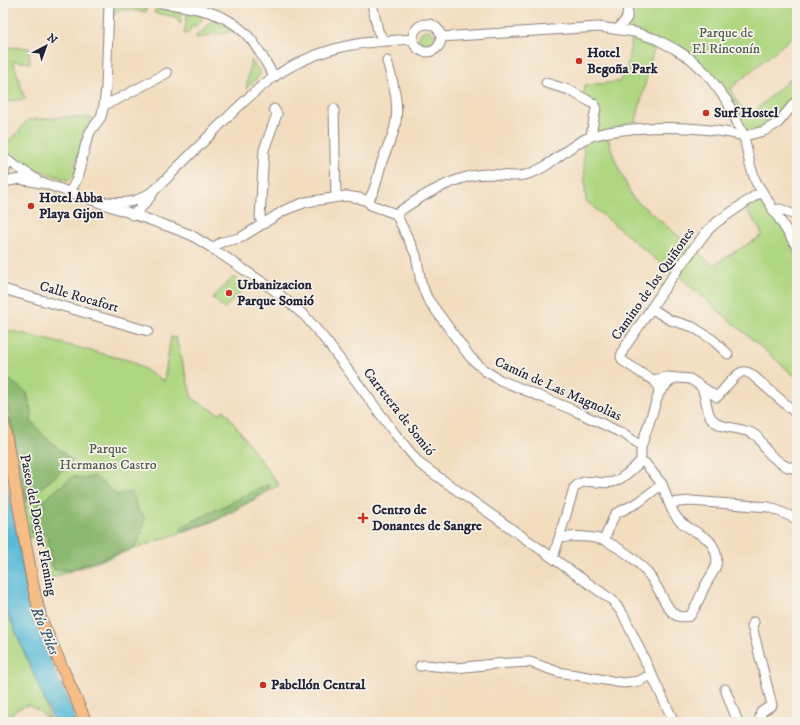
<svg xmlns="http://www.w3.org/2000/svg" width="800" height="725" viewBox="0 0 800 725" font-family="'IM FELL DW Pica',serif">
<rect width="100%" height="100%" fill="#f7f3e8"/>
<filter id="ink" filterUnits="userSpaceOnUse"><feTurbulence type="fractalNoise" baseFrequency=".025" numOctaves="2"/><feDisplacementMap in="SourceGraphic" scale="8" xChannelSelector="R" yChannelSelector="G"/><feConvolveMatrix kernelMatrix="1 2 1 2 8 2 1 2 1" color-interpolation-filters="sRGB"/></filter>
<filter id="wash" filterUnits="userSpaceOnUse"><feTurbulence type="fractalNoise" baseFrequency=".012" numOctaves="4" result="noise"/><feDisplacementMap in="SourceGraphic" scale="16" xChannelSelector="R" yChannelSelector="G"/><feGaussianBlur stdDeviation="0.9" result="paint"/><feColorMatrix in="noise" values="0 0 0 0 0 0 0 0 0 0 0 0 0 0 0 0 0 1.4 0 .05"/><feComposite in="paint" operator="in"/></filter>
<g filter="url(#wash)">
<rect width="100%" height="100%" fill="#f3ddbf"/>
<!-- green -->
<path fill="#afd781" stroke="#687c5e" d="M117 3 146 7V12L122 9 119 10 114 16V8Z
M628 3H797V33L731 88C734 101 741 109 752 113L797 73V100L778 123 744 136 707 74 656 39 634 129 607 135 615 160 632 197 713 265 763 235 743 204 762 193 797 247V378L675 273 671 272 586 201 583 140 591 136 596 107 583 98 585 85 619 82 627 68 632 37 634 32 618 29Z
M156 8 181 12 182 14 180 24 176 17 154 13Z
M190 13 200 15 203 19 195 26H192C190 30 189 34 184 34L187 15Z
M213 20 231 29 230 32 216 35 213 33 210 36 196 38V36L201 32H204V29Z
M419 38a8 8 0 1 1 16 0a8 8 0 1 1-16 0Z
M3 47 29 48 30 63 13 61 25 99 3 102Z
M251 60 260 72V75L246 89Z
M65 117 92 118 82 140 76 162V173L72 178 68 180 30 168 10 154 3 146V145L17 134 27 120Z
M233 277 245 287 224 309 213 298Z
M3 330 21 333 131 361 164 381 171 337 176 338 192 398 219 414 224 410 279 485 217 520 51 578 43 536 25 538 3 420Z
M3 602 44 699 50 721 38 710 28 705C18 708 11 712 8 722H3Z"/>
<!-- forest -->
<path fill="#8bb86f" stroke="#566d55" d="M3 375 27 393 32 414 31 421 44 436 73 461 26 501 3 382Z
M73 476 85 479 94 476 119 496 121 494 132 492 139 512 145 517 142 533 135 547 69 570H54L52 565 48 538 43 533H31L32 510Z
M269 484V489L267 492 217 520 181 531V527Z"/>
<!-- water -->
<path fill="#59bad8" stroke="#3e6e8a" d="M3 464 34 622 77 722H54L3 602Z"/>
</g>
<g filter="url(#ink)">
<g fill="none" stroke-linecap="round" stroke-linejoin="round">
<!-- minor casing -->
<g stroke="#8a807d" stroke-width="11">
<path id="minor" d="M161 3C197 8 229 11 253 42 261 53 267 65 274 76
M372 3 378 31 384 41
M413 38a14 14 0 1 1 28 0a14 14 0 1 1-28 0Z
M618 29 627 18 628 3
M441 37 599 27 634 32 656 39 675 49 691 59 707 74 727 101 744 136 750 165 756 182 797 247
M546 83 569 90 594 104 596 107 591 136
M104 105 118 99 167 73
M334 109 336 197
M744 136 764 131 778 123 797 100
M3 157C8 163 6 169 3 175
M5 159 36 179
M3 182 20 179 46 184 173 228 191 235 212 248 274 290 305 316 327 342 396 435 420 464 612 600 623 614 674 722
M70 192 77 179 86 143 90 132 101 117 104 105 106 88 109 3
M367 201C376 193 377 176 381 165 384 153 391 142 394 130 401 108 393 82 387 61
M107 202C129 204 138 202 156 189 175 170 193 152 212 133 252 92 281 63 338 48 363 41 388 41 413 39
M773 210 780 209 797 216
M396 214C419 197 456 175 486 174 499 174 513 178 525 175 549 169 564 149 585 139 600 132 616 131 632 129 670 126 707 127 744 136
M132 215C141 209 147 202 153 193
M264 224 260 218 264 150 277 114 274 109
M212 248 222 242 240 238 285 210 306 202 346 196 359 198 367 201 371 205 396 214 416 255 421 282 427 298 470 357 484 370 500 380 573 410 626 435 641 447V461L645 463 662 484 669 503 691 501 769 507 797 519
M3 289 148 331
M651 308 670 320 693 327 713 340 728 354
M654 380 667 377 690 379 717 397C723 391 735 374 742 372 746 371 748 372 751 374L797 414
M701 386C706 395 706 408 710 416 720 432 741 425 755 435 761 439 762 445 766 450 772 457 783 466 791 468L797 464
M659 393 669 382 675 378
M641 447 659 393 658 386 654 380 644 375 623 361 621 357 623 350 675 273 707 231 717 222 756 195 762 193
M662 484 639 502 615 514 604 540C625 551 643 563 655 584 661 593 665 605 673 613 678 618 684 617 690 616 696 607 700 597 704 588 711 573 722 566 714 548 712 544 710 540 706 538 688 526 678 526 669 503
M559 538C575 535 588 536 604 540
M553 558 574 488C586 475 599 486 613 482 623 479 634 468 641 461
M754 622 752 626 772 705 761 712 760 717 761 722
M420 666 425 665 456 668 494 664 530 662 558 672 623 683 639 681 652 674
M725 689 738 722"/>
</g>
<!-- major casing -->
<g stroke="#8a807d" stroke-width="13">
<path id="major" d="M3 420 33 585 41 619 86 722"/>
</g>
<!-- minor -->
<use href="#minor" stroke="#fff" stroke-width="9"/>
<!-- major -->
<use href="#major" stroke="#f6be86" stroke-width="11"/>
</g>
</g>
<!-- markers -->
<g fill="#c8321e" stroke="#f7f3e8" stroke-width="1.5">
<circle cx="579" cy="61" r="4"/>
<circle cx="706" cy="113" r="4"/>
<circle cx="31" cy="206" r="4"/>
<circle cx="229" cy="293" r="4"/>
<path d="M361 512h4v4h4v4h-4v4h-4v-4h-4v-4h4z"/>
<circle cx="263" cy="685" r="4"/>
</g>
<g text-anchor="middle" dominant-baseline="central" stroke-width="3.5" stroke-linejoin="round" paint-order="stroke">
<!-- park labels -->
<g font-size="14" fill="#4c5850" stroke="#f7f3e8">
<text x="726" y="33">Parque de<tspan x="726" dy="16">El Rinconín</tspan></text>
<text x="108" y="449">Parque<tspan x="108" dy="16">Hermanos Castro</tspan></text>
</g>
<!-- poi labels -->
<g font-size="14" font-weight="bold" fill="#22223b" stroke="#f7f3e8" text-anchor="start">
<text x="587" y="53">Hotel<tspan x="587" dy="16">Begoña Park</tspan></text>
<text x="714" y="113">Surf Hostel</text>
<text x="39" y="198">Hotel Abba<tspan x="39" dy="16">Playa Gijon</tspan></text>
<text x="237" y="285">Urbanizacion<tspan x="237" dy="16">Parque Somió</tspan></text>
<text x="372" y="510">Centro de<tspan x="372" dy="16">Donantes de Sangre</tspan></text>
<text x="271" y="685">Pabellón Central</text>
</g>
<!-- street labels -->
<g font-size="14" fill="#22223b" stroke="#f7f3e8">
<text transform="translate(653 284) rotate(-55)">Camino de los Quiñones</text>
<text transform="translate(79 297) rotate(16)">Calle Rocafort</text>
<text transform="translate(558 389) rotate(24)">Camín de Las Magnolias</text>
<text transform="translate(399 412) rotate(52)">Carretera de Somió</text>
<text transform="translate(38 525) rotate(79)">Paseo del Doctor Fleming</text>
</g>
<!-- water labels -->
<g font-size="15" font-style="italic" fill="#355772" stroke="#f7f3e8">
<text transform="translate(45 631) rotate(67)">Río Piles</text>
</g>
</g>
<!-- margin -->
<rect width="800" height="725" fill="none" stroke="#f7f3e8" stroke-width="16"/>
<!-- north arrow -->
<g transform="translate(46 46) rotate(41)" stroke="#f7f3e8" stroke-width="3" paint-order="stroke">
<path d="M0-3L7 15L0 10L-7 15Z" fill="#22223b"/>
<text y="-6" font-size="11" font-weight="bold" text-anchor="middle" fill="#22223b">N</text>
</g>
</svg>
